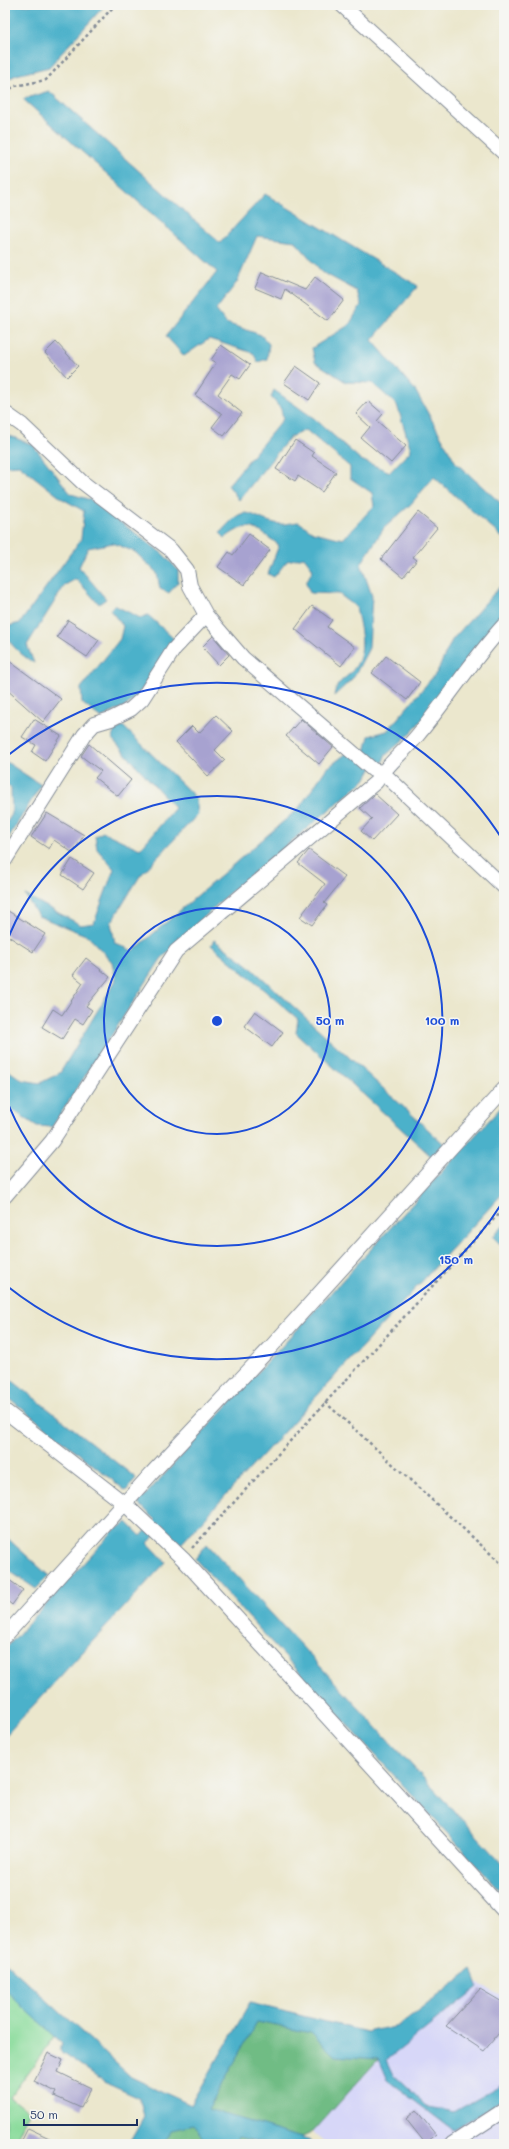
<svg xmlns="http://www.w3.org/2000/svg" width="509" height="2149" viewBox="0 0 509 2149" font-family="Mali,sans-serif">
<rect width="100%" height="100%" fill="#f6f6f2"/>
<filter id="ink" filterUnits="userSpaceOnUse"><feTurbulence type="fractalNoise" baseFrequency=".025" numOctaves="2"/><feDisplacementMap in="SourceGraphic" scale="8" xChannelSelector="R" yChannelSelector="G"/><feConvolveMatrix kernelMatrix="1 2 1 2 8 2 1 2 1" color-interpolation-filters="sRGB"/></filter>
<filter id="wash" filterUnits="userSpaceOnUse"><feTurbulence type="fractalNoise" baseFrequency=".012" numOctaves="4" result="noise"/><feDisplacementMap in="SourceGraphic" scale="16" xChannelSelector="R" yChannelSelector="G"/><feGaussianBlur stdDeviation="0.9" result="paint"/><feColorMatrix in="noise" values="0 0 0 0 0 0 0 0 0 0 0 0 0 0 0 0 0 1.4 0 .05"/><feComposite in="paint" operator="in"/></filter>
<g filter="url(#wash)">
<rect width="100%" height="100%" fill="#ebe7cd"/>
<!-- built -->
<path fill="#d7d7f8" d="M473 1981 504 1996V2144H327L313 2132 391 2045Z"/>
<!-- green -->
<path fill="#8bdc9c" stroke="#53867d" d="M5 1981 59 2031 10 2097 29 2112 14 2144H5Z"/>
<!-- forest -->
<path fill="#70bc84" stroke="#467671" d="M252 2012 391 2045 313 2132 295 2141 253 2133 250 2144H144L165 2106 197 2117Z"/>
<!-- water -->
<path fill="#4bb1ca" stroke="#337094" d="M9 5H105L49 67 16 75 5 81V10Z
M49 91 220 243 265 194 418 286 372 340 415 390 456 463 504 506V539L434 477 410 505 384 528 361 564 372 596 369 648 354 677 334 696C336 681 344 681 353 670 368 652 360 628 356 607L339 594 310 593 306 583 313 569 304 557 287 561 274 577 268 574 279 545C255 528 250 519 225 538L220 533C249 498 247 519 280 524 286 525 293 522 299 522L313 532 343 539 374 506 372 493 350 478V467L306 430 290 437 239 500 228 485 283 419 281 409 271 397 274 390 315 419 361 460 390 472 411 450 397 405 372 383 346 382 315 362 312 348 349 325 361 305 357 291 322 272 295 241 257 236 237 282 216 310 226 323 261 335 269 344 267 359 258 362 253 353 209 339 184 356 166 336 217 272 23 99Z
M5 434 33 445 71 494 91 500 163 554 178 570V582L169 593 160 589 157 573 135 552 113 543 88 548 79 567 106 599 99 604 76 579 65 585 27 645 34 663C23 656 5 643 5 627L20 623 81 539 84 511 61 498 19 465 5 466Z
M504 582V618L470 656 413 731 385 756 382 764 373 766 365 780 227 895 161 959 52 1127 37 1126 5 1105V1068L22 1080 40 1083 60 1073 116 980 112 962 88 936 38 916 25 895 81 925 94 923 114 869 97 849 95 836 103 832 140 849 175 808 113 740 114 731 123 726 196 798 198 814 140 876 111 923 115 943 133 951 299 808 326 769 347 753 364 756 369 736 387 731 437 672 452 640Z
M114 605 140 618 148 615 174 639 138 696 126 706 101 718 82 703 81 688 120 639 123 626 110 610Z
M5 761 41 785 5 843V825L12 814 11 788 5 783Z
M214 940 246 963 444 1144 432 1157 296 1033 298 1019 211 945Z
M504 1104V1192L181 1544 163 1527 148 1543 166 1562 5 1736V1649L114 1530 127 1522 141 1536 156 1520 138 1503Z
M504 1225V1248L493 1237Z
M5 1375 136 1478 126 1491 5 1395Z
M5 1536 49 1576 36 1589 5 1568Z
M207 1544 504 1865V1895L195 1559Z
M5 1962 131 2077 191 2105 250 2003 367 2032 399 2025 472 1969 478 1987 387 2060 394 2075 428 2107 454 2112 504 2084V2098L453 2130 387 2080 378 2059 335 2056 311 2033 257 2022 208 2109 311 2141 309 2144H267L238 2137 235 2144H210L194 2125 171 2130 165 2144H128L144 2116 139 2098 108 2084 60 2051 62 2043 5 1990Z"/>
<g id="blocks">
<!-- building -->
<path fill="#a7a2d0" d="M262 272 305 290 315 277 344 300 328 321 285 289 281 299 255 288Z
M56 342 78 366 67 377 45 353Z
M221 345 250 365 240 379 232 374 218 394 242 413 224 436 212 427 222 414 195 395 216 363 211 360Z
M296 366 320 383 309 400 284 383Z
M368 401 383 414 377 421 406 446 391 463 361 438 370 427 356 414Z
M295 440 314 453 312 456 336 472 322 492 298 476 295 481 276 469Z
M418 512 437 528 413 557 417 560 403 577 381 559Z
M249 534 270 550 244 585 218 567 229 552 233 555Z
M312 606 332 620 327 627 355 647 341 666 295 629Z
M68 620 99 640 87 657 57 637Z
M213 636 229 655 219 665 202 647Z
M386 656 420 682 407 700 372 673Z
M5 658 61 699 43 722 5 688Z
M216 715 233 731 215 750 225 760 208 776 176 742 192 726 199 733Z
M34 719 61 736 45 761 32 752 36 745 22 737Z
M301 719 333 747 319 764 286 736Z
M89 744 131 780 118 796 95 778 101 771 81 756Z
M375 794 397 814 372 841 361 831 372 819 360 808Z
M47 813 84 835 73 853 54 840 49 849 31 837Z
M309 850 345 877 324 903 327 905 312 925 300 917 325 884 298 863Z
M72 859 94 873 83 889 62 875Z
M5 909 45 934 33 952 5 934Z
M86 958 110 977 86 1006 92 1010 83 1024 75 1019 62 1039 42 1027 53 1009 62 1015 83 983 73 975Z
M255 1011 283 1032 272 1047 244 1026Z
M5 1577 23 1590 12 1605 5 1599Z
M480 1989 504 2003V2027L484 2051 446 2026Z
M48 2053 63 2060 58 2072 91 2088 81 2108 54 2096 56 2092 34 2081Z
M416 2110 436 2135 425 2143 406 2119Z
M28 2128 62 2144H20Z"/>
</g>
</g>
<g filter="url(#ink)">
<use href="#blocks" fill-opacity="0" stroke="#838b96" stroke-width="1"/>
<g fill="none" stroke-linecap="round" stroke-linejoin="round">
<!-- minor casing -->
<g stroke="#838b96" stroke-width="16">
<path id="minor" d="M342 5 504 153
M5 413 22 425 82 482 171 550 187 570 190 586 206 615 243 658 373 770 382 772 504 887
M5 860 84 735 94 724 111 719 131 709 142 699 174 649 206 615
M5 1196 52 1141 176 951 376 782C388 763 403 753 417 736 447 700 472 660 504 625
M5 1411 125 1504 183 1559 504 1911
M5 1636 151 1474 270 1348 504 1089
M452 2144 504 2110"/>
</g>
<!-- path -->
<path stroke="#838b96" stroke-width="2.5" stroke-dasharray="3 3" stroke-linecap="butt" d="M5 92 15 86 46 80 115 5
M325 1402 504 1566
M192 1548 504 1208"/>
<!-- minor -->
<use href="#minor" stroke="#fff" stroke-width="14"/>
</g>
</g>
<!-- distance rings -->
<g fill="none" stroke="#1d4ed8" stroke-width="2">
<circle cx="217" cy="1021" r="113"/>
<path d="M6 944A225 225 0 1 1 6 1098"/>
<path d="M504 1200A338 338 0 0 1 7 1286M7 756A338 338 0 0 1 504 842"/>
</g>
<circle cx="217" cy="1021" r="6" fill="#1d4ed8" stroke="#f6f6f2" stroke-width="2"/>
<g font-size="12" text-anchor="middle" font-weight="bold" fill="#1d4ed8" stroke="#f6f6f2" stroke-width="3" stroke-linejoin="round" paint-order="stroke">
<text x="330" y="1025">50 m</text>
<text x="442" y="1025">100 m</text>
<text x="456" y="1264">150 m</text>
</g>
<!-- margin -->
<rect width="509" height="2149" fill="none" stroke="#f6f6f2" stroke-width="20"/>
<!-- scale -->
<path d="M24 2119v6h113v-6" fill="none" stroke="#1b2f5e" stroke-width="2"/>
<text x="30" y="2119" font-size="12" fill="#1b2f5e" stroke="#f6f6f2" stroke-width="3" paint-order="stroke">50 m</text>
</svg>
